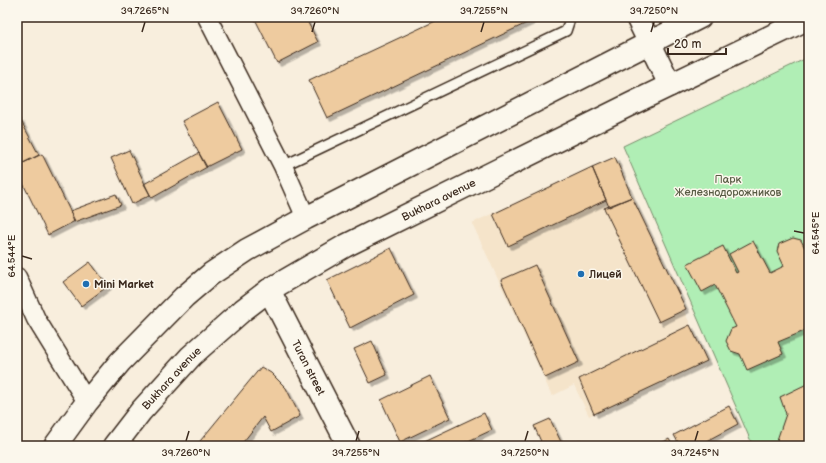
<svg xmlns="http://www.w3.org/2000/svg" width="826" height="463" viewBox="0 0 826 463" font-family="'Balsamiq Sans',sans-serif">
<defs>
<filter id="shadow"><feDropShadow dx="3.5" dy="3.5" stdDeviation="0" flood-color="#0004"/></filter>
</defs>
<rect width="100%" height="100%" fill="#f8eedd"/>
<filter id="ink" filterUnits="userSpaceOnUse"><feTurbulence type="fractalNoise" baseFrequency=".025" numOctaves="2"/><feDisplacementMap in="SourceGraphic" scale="8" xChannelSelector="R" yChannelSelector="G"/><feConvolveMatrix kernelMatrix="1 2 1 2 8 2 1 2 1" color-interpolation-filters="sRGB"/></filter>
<g filter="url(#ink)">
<!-- built -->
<path fill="#f5e4ca" d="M592 167 632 197 707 361 589 416 574 385 552 396 472 223Z"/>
<!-- green -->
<path fill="#b0eeb5" stroke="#768c6a" d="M809 57V446H753L623 146Z"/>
<!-- building -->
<path fill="#eecb9f" stroke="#3b2a1e" filter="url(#shadow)" d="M254 17H305L318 42 277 63Z
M444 17H529L531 21 327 118 309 80Z
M218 102 242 149 206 167 182 121Z
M20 119 39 155 17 166V120Z
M129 150 150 195 132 204 111 158Z
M199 153 207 167 152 198 144 184Z
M42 154 75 221 48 235 17 171V166Z
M615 157 632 197 609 207 592 167Z
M592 167 606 200 508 246 493 214Z
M116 194 121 205 74 222 70 211Z
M632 197 686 309 659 322 604 208Z
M793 238 801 240 809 257V329L778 342 783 354 747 370 740 354 731 351 726 341 731 329 736 327 715 285 702 292 687 264 723 246 736 273 738 272 729 254 753 241 770 273 784 266 777 251 779 244Z
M391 248 414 295 350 328 327 280Z
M90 262 108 286 81 306 63 282Z
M535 265 579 362 545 378 501 280Z
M690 325 707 361 594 414 579 379Z
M372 341 387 375 370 383 354 349Z
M261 367 271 373 286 388 300 416 271 432 263 417 240 446H196Z
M430 376 450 418 400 442 381 400Z
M809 383V446H781L777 440 786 414 780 397Z
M729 406 738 424 697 446H680L674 435Z
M484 413 492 430 462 444 463 446H414Z
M550 419 563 446H543L534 426Z
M669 439 673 446H656Z
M581 440 584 446H568Z"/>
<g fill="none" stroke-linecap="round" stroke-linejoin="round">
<!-- lane casing -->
<g stroke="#3b2a1e" stroke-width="12">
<path id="lane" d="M283 166 566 31 569 22 567 17"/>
</g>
<!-- street casing -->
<g stroke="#3b2a1e" stroke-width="21">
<path id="street" d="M207 17 283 166 306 218
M17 277 36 319 87 402"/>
</g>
<!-- secondary casing -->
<g stroke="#3b2a1e" stroke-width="25">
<g id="secondary">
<path id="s1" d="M269 290 349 446"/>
</g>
</g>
<!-- primary casing -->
<g stroke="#3b2a1e" stroke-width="25">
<g id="primary">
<path d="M637 17 670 85"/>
<path d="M55 446 87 402 120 362 184 297 211 274 247 250 306 218 700 17"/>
<path id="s2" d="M114 446 141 411 191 356 243 310 269 290 345 246 631 104 809 18"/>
</g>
</g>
<!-- lane -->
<use href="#lane" stroke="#fbf7ec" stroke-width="9"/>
<!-- street -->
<use href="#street" stroke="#fbf7ec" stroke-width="18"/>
<!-- secondary -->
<use href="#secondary" stroke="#fbf7ec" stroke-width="22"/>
<!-- primary -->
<use href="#primary" stroke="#fbf7ec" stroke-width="22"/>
</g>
</g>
<!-- ticks -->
<path fill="none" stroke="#3b2a1e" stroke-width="1.5" d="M142 32 145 22M312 32 315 22M481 32 484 22M651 32 654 22M794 231 804 233M22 256 32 259M186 441 189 431M356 441 359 431M525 441 528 431M695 441 698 431"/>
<!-- markers -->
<g fill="#1f6fb2" stroke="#fbf7ec" stroke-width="1.5">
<circle cx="581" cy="274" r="4"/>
<circle cx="86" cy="284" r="4"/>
</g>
<g text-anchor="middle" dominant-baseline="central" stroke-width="3" stroke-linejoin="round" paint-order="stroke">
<!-- park labels -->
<g font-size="11" fill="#585b44" stroke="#fbf7ec">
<text x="728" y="179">Парк<tspan x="728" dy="13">Железнодорожников</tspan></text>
</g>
<!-- street labels -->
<g font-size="11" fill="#3b2a1e" stroke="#fbf7ec">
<text stroke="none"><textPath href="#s2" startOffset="413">Bukhara avenue</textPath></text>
<text stroke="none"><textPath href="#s1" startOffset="87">Turan street</textPath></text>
<text stroke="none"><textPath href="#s2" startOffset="89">Bukhara avenue</textPath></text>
</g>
<!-- poi labels -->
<g font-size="11" font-weight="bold" fill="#3b2a1e" stroke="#fbf7ec" text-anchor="start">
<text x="589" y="274">Лицей</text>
<text x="94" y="284">Mini Market</text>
</g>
</g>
<!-- margin -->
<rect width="826" height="463" fill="none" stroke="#fbf7ec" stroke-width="44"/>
<!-- scale -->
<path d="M668 48v6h58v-6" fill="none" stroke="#3b2a1e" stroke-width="2"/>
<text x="674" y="48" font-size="12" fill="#3b2a1e" stroke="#fbf7ec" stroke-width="3" paint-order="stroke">20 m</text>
<rect x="22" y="22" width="782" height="419" fill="none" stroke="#3b2a1e" stroke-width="1.5"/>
<g font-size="10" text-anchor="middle" fill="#3b2a1e">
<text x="145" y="14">39.7265°N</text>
<text x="315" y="14">39.7260°N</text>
<text x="484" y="14">39.7255°N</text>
<text x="654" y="14">39.7250°N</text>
<text transform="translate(815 233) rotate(-90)" y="4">64.545°E</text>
<text transform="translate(11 256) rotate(-90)" y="4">64.544°E</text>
<text x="186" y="456">39.7260°N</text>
<text x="356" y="456">39.7255°N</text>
<text x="525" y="456">39.7250°N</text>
<text x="695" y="456">39.7245°N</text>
</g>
</svg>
